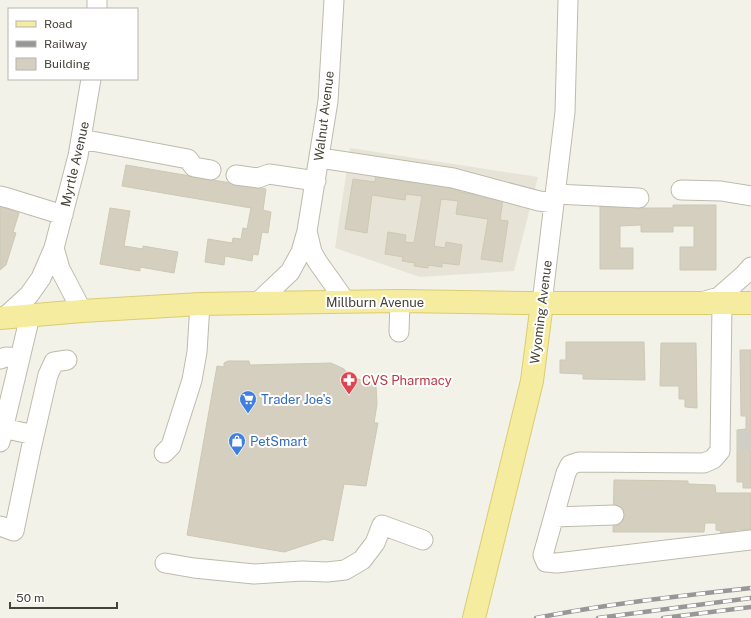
<svg xmlns="http://www.w3.org/2000/svg" width="751" height="618" viewBox="0 0 751 618" font-family="'Public Sans',sans-serif">
<rect width="100%" height="100%" fill="#f3f2e9"/>
<!-- residential -->
<path fill="#e7e4d7" d="M350 148 538 177 514 271 420 277 335 248Z"/>
<!-- building -->
<path fill="#d4cfbf" stroke="#cec8b3" d="M126 165 266 189 263 210 271 212 268 233 262 232 258 255 253 254 252 261 225 256 224 265 205 262 208 239 232 243 233 238 241 239 243 228 247 229 251 208 122 186Z
M376 173 461 186 460 192 503 199 500 220 508 221 502 262 481 259 488 219 456 214 458 201 441 199 434 246 445 248 446 242 462 245 459 265 442 263V267L428 265V268L414 266 415 263 402 261 403 257 385 254 388 232 406 235 405 242 414 243 422 196 406 194 405 200 372 195 367 233 345 229 353 179 375 182Z
M600 205H641V208H673V205H716V270H680V247H694V226H673V232H641V225L620 226V248H633V269H600Z
M0 206 19 213 13 232 16 233 6 265 0 270Z
M110 208 130 211 124 246 143 249V246L178 252 174 273 140 267V271L100 264Z
M566 342H644L645 380 583 379V374L560 373V360H566Z
M661 343H696L697 408 685 407V399H679V386H660Z
M740 350H751V488H743V482H737V430L746 429V416H741Z
M228 361H249L250 365 331 363 344 369 348 374 354 378 362 380 371 381 376 385 377 404 374 423H378L366 486 344 484 333 541 324 539 284 552 187 535 217 366 224 367V363Z
M614 480 688 481V484L715 485 716 493H751V530H735V536H720L721 531 716 530V523H705L704 532H613Z"/>
<g fill="none" stroke-linecap="round" stroke-linejoin="round">
<!-- minor-tunnel -->
<path stroke="#d0cfc6" stroke-width="19" stroke-dasharray="19 10" stroke-linecap="butt" d="M737 441H751"/>
<!-- minor casing -->
<g stroke="#bebbac" stroke-width="21">
<path id="minor" d="M97 0V9
M81 139 188 159 194 167 211 170
M320 158 453 178 539 201 554 203
M236 175 258 178 269 174 316 181
M681 190 721 191 751 196
M555 194 639 198
M0 196 8 198 63 215
M307 231 312 252 317 261 346 302
M705 301 719 297 744 275 751 267
M257 303 290 272 301 252 307 231 328 101 334 0
M542 303 565 112 568 0
M722 303 720 451 713 459 704 463 579 462 570 465 566 473 543 555 546 562 557 563 751 540
M82 311 60 269 54 248 78 156 91 79
M5 317 29 295 41 278 54 248
M399 332 400 301
M0 359 6 357 20 358
M3 428 34 435
M0 442 30 316
M164 453 171 446 192 380 197 352 200 304
M554 517 614 515
M0 526 14 531 31 449 48 375 54 362 67 360
M165 563 194 568 254 574 302 571 327 572 345 570 362 560 375 543 382 525 423 540"/>
</g>
<!-- major casing -->
<g stroke="#dacc70" stroke-width="24">
<path id="major" d="M0 318 82 311 200 304 257 303 400 301 523 303H751
M474 618 532 381 542 303"/>
</g>
<!-- minor -->
<use href="#minor" stroke="#fff" stroke-width="19"/>
<!-- major -->
<use href="#major" stroke="#f6ec9f" stroke-width="22"/>
<!-- rail casing -->
<g stroke="#979797" stroke-width="4.5">
<path id="rail" d="M536 618C607 604 679 596 751 588
M598 618 751 598
M663 618 751 607"/>
</g>
<!-- rail -->
<use href="#rail" stroke="#fff" stroke-width="3" stroke-dasharray="9" stroke-linecap="butt"/>
</g>
<!-- icons -->
<defs>
<g id="pharmacy-pin" transform="scale(0.9)"><path d="M0 17L-7.5 6A9.5 9.5 0 1 1 7.5 6Z" fill="#e0444e" stroke="#fff"/><path d="M-2-6h4v4h4v4h-4v4h-4v-4h-4v-4h4Z" fill="#fff"/></g>
<g id="supermarket-pin" transform="scale(0.9)"><path d="M0 17L-7.5 6A9.5 9.5 0 1 1 7.5 6Z" fill="#3f7fe0" stroke="#fff"/><path d="M-6-5.5h2.5l.6 2H6L4.5 2H-2.5L-4.4-4H-6ZM-1.5 3.2a1.3 1.3 0 1 0 .1 0ZM3 3.2a1.3 1.3 0 1 0 .1 0Z" fill="#fff"/></g>
<g id="shop-pin" transform="scale(0.9)"><path d="M0 17L-7.5 6A9.5 9.5 0 1 1 7.5 6Z" fill="#3f7fe0" stroke="#fff"/><path d="M-5-2.5h2.3a2.7 3.5 0 0 1 5.4 0H5L5.5 6h-11ZM-1.5-2.5h3a1.5 2.3 0 0 0-3 0Z" fill="#fff"/></g>
</defs>
<g fill-rule="evenodd">
<use href="#pharmacy-pin" x="349" y="380"/>
<use href="#supermarket-pin" x="248" y="399"/>
<use href="#shop-pin" x="237" y="441"/>
</g>
<g text-anchor="middle" dominant-baseline="central" stroke-width="4" stroke-linejoin="round" paint-order="stroke">
<!-- street labels -->
<g font-size="13" fill="#464338" stroke="#fff">
<text transform="translate(324 116) rotate(-83)">Walnut Avenue</text>
<text transform="translate(75 164) rotate(-77)">Myrtle Avenue</text>
<text x="375" y="302">Millburn Avenue</text>
<text transform="translate(541 312) rotate(-83)">Wyoming Avenue</text>
</g>
<!-- health labels -->
<g font-size="13" fill="#be3a42" stroke="#fff" text-anchor="start">
<text x="362" y="380">CVS Pharmacy</text>
</g>
<!-- shop labels -->
<g font-size="13" fill="#366cbe" stroke="#fff" text-anchor="start">
<text x="261" y="399">Trader Joe's</text>
<text x="250" y="441">PetSmart</text>
</g>
</g>
<!-- legend -->
<rect x="8" y="8" width="130" height="72" fill="#ffffff" stroke="#b5b4af"/>
<rect x="16" y="21" width="20" height="6" fill="#f6ec9f" stroke="#b5b4af"/>
<text x="44" y="28" font-size="12" fill="#464338">Road</text>
<rect x="16" y="41" width="20" height="6" fill="#979797" stroke="#b5b4af"/>
<text x="44" y="48" font-size="12" fill="#464338">Railway</text>
<rect x="16" y="58" width="20" height="12" fill="#d4cfbf" stroke="#b5b4af"/>
<text x="44" y="68" font-size="12" fill="#464338">Building</text>
<!-- scale -->
<path d="M10 602v6h107v-6" fill="none" stroke="#464338" stroke-width="2"/>
<text x="16" y="602" font-size="12" fill="#464338" stroke="#ffffff" stroke-width="3" paint-order="stroke">50 m</text>
</svg>
